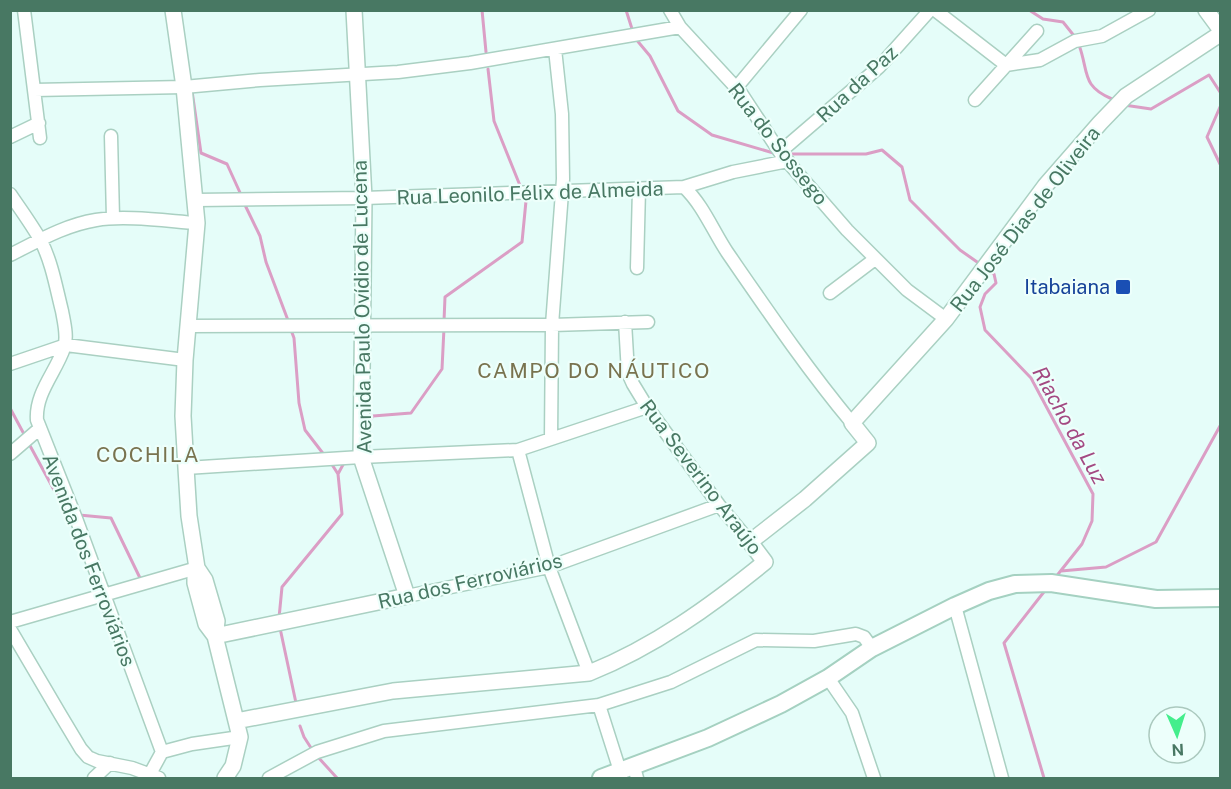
<svg xmlns="http://www.w3.org/2000/svg" width="1231" height="789" viewBox="0 0 1231 789" font-family="'Public Sans',sans-serif">
<rect width="100%" height="100%" fill="#e5fdf9"/>
<g fill="none" stroke-linecap="round" stroke-linejoin="round">
<!-- stream -->
<path stroke="#db9ec5" stroke-width="3" d="M482 10 486 52
M626 10 633 32
M1029 10 1043 19 1063 22 1075 37
M635 38 650 56 678 111 712 135 777 154
M1079 45C1089 72 1081 86 1112 99
M488 69 494 121 521 188
M192 91 201 153 227 164 242 197
M1124 105 1151 109 1209 75 1220 92
M1220 107 1207 137 1220 164
M787 154H866L882 150 902 167 910 200 960 250 980 264
M244 203 260 236 266 262 289 323
M989 271 994 274 996 283 985 294 980 307 985 330 1031 378 1093 494 1092 521 1082 544 1055 578
M444 321 445 297 522 242 526 201 525 197
M291 330 294 338 299 403 305 430 325 456
M10 408 25 436
M367 425 373 416 411 413 442 369 444 328
M28 442 54 490 63 500
M338 474 345 461
M79 515 111 518 140 578
M1061 571 1106 567 1156 542 1220 426
M279 618 282 587 342 514 338 474 331 463
M280 628 296 703
M300 726 304 737 313 751
M317 756 337 778
M1044 778 1004 643 1047 588"/>
<!-- minor casing -->
<g stroke="#aad0c2" stroke-width="15">
<path id="minor" d="M24 10 40 138
M670 10 680 27 741 93 781 154 847 230 907 290 946 319
M935 10 1006 65 1040 60 1075 41 1102 36 1149 10
M736 88 801 10
M34 90 184 87 260 80 398 72 470 63 680 27
M975 100 1037 31
M111 136 113 218
M10 137 39 123
M780 152 879 67 930 10
M684 187C703 205 713 231 727 252 767 310 807 369 852 423
M10 194C21 210 32 225 41 241 52 263 56 287 62 311 64 322 68 337 64 348 56 372 35 393 37 420L77 521 162 752 150 774
M196 200 364 198 684 187 733 172 788 161
M10 255C38 241 65 225 96 220 125 215 167 221 197 223
M637 268 639 189
M830 293 875 259
M625 322 628 373 633 384 647 407 719 505 750 542
M188 326 552 325 648 322
M10 364 66 345 185 360
M551 439 552 325 563 179 562 114 555 49
M518 450 549 567 589 673
M10 454 39 429
M186 468 361 457 518 450 647 407
M407 596 549 567 719 505
M955 606 1002 778
M10 622 197 568
M10 629 60 714 81 749 88 757 97 761 132 768 159 778
M828 678 852 713 874 778
M599 705 620 771
M162 752 192 744 240 737
M634 767 637 778
M94 778 110 763
M269 778 317 752 384 731 599 705 671 682 756 640 814 641 856 634 864 637 872 648"/>
</g>
<!-- tertiary casing -->
<g stroke="#aad0c2" stroke-width="18">
<path id="tertiary" d="M173 10 184 87 197 223 185 360 183 416 186 468 189 516 197 568 205 580 217 621 215 636 240 737 233 766 225 778
M1206 10 1220 29
M195 577V583L206 624 215 636
M215 636 407 596 361 457 364 198 354 10
M236 721 393 691 589 673C654 647 711 606 765 562L750 542 805 499 868 443 852 423 946 319 1045 186 1100 123 1126 96 1220 34"/>
</g>
<!-- secondary casing -->
<g stroke="#a5d1c1" stroke-width="20">
<path id="secondary" d="M601 778 708 738 781 704 828 678 872 648 955 606 989 591 1015 584 1051 583 1156 599 1220 598"/>
</g>
<!-- minor -->
<use href="#minor" stroke="#fff" stroke-width="12"/>
<!-- tertiary -->
<use href="#tertiary" stroke="#fff" stroke-width="15"/>
<!-- secondary -->
<use href="#secondary" stroke="#fff" stroke-width="16"/>
</g>
<!-- markers -->
<rect fill="#1a4fb4" stroke="#edfffb" stroke-width="2" x="1115" y="279" width="16" height="16" rx="3"/>
<g text-anchor="middle" dominant-baseline="central" stroke-width="4.5" stroke-linejoin="round" paint-order="stroke">
<!-- street labels -->
<g font-size="20" fill="#487863" stroke="#edfffb">
<text transform="translate(857 84) rotate(-43)">Rua da Paz</text>
<text transform="translate(778 144) rotate(52)">Rua do Sossego</text>
<text transform="translate(530 193) rotate(-2)">Rua Leonilo Félix de Almeida</text>
<text transform="translate(1025 219) rotate(-52)">Rua José Dias de Oliveira</text>
<text transform="translate(362 307) rotate(-91)">Avenida Paulo Ovídio de Lucena</text>
<text transform="translate(701 477) rotate(53)">Rua Severino Araújo</text>
<text transform="translate(89 560) rotate(69)">Avenida dos Ferroviários</text>
<text transform="translate(470 581) rotate(-13)">Rua dos Ferroviários</text>
</g>
<!-- transit labels -->
<g font-size="20" fill="#164399" stroke="#edfffb" text-anchor="end">
<text x="1110" y="287">Itabaiana</text>
</g>
<!-- neighbourhood labels -->
<g font-size="21" letter-spacing="1.5" fill="#79734f" stroke="#edfffb">
<text x="594" y="370">CAMPO DO NÁUTICO</text>
<text x="148" y="454">COCHILA</text>
</g>
<!-- water labels -->
<g font-size="21" font-style="italic" fill="#a34982" stroke="#edfffb">
<text transform="translate(1070 425) rotate(61)">Riacho da Luz</text>
</g>
</g>
<!-- border -->
<rect width="1231" height="789" fill="none" stroke="#487863" stroke-width="24"/>
<!-- north arrow -->
<g transform="translate(1177 735) rotate(177)"><circle r="28" fill="#edfffb" stroke="#abc9be" stroke-width="1.5"/>
<path d="M0-4.5L10 22L0 15L-10 22Z" fill="#44ee8c"/>
<text y="-9" font-size="16" font-weight="bold" text-anchor="middle" fill="#487863">N</text>
</g>
</svg>
